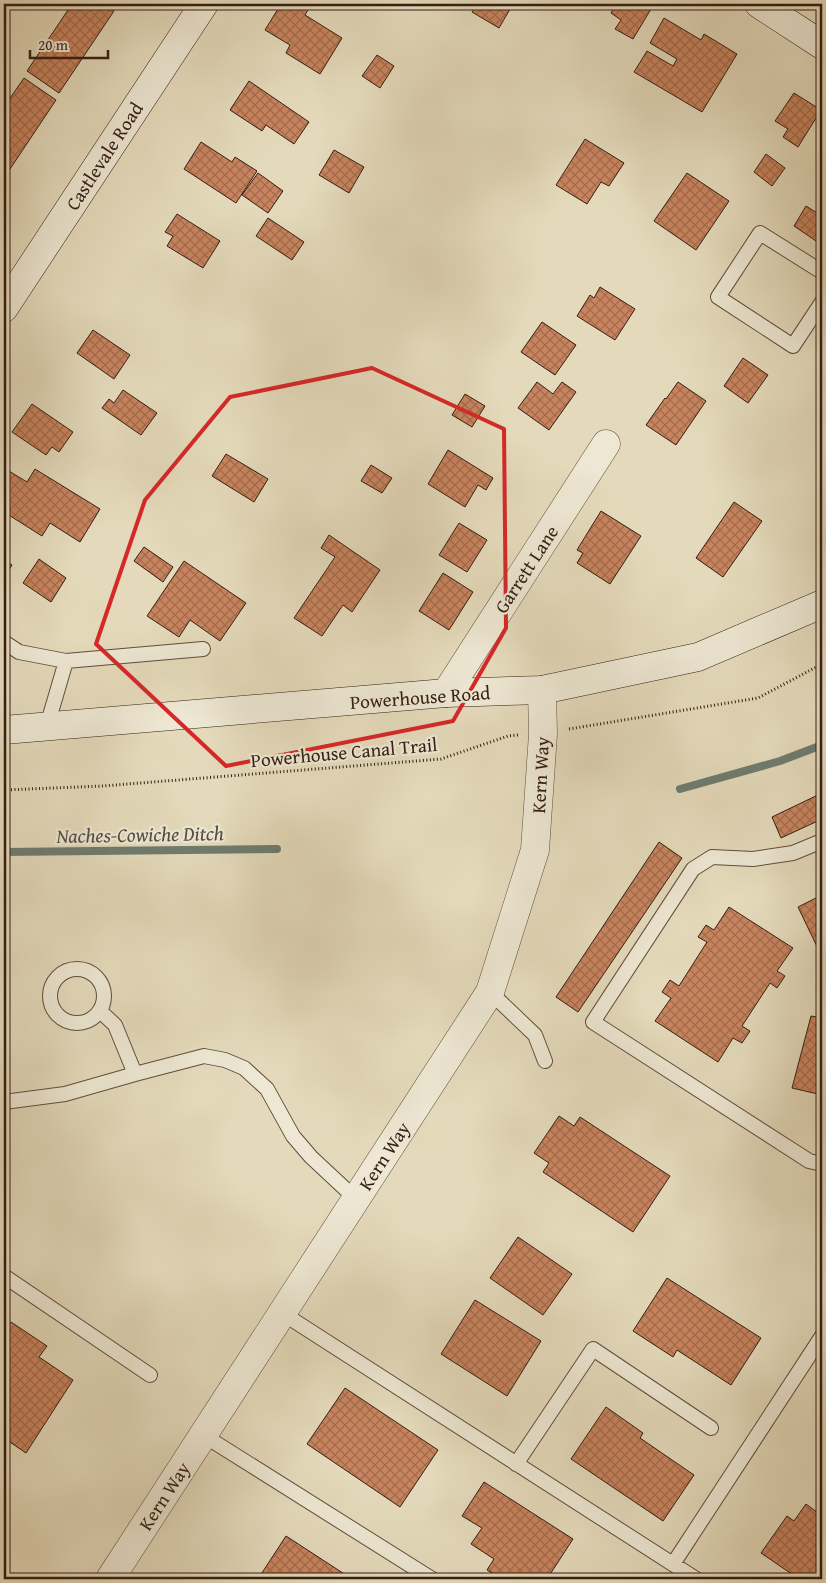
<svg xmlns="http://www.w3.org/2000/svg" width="826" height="1583" viewBox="0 0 826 1583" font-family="'Gentium Book Plus',serif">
<defs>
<pattern id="building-cross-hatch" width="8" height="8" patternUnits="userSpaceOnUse" patternTransform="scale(1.25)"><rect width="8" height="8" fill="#c8845e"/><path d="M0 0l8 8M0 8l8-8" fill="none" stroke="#a36b4c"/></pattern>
</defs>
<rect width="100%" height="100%" fill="#e4dabb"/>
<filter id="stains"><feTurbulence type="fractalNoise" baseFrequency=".004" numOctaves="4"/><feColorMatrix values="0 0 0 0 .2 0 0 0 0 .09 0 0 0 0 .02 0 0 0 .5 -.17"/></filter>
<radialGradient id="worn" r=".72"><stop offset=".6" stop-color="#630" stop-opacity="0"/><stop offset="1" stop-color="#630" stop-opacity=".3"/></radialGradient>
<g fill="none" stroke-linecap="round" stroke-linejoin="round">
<!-- stream -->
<path stroke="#6e7c70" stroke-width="8" d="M680 789 780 761 822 745
M4 852 277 849"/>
</g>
<!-- building -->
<path fill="url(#building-cross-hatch)" stroke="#341e12" d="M4 4H10L4 14Z
M72 4H103L114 11 59 93 27 71Z
M281 4H301L309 8 305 15 342 38 320 74 286 53 290 45 265 30Z
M477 4H513L499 28 472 12Z
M616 4H654L633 39 615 29 621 20 611 13Z
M664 18 701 40 704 34 737 54 702 112 634 72 647 51 673 66 677 59 650 43Z
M377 55 394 66 380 88 362 76Z
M24 78 56 100 4 178V107Z
M249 81 309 122 294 144 266 125 262 131 230 110Z
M794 93 821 110 798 147 783 137 788 129 775 121Z
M585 139 624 163 609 186 601 182 587 204 556 185Z
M201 142 232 162 235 157 257 171 236 203 184 169Z
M334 150 364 167 349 193 319 175Z
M766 154 785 168 772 186 754 172Z
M258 173 283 191 268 213 242 195Z
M687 173 729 201 696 250 654 221Z
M806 206 822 216V231L816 241 794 226Z
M177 214 220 241 203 268 167 246 173 236 165 232Z
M268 218 304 242 292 260 256 236Z
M600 287 635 309 615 340 577 316 590 295 594 298Z
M542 322 576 345 555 375 521 352Z
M93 330 130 355 114 379 77 353Z
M743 358 768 375 748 403 724 386Z
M537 382 553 394 562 382 576 392 549 430 518 408Z
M678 382 706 401 676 445 646 425 665 398 666 399Z
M123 390 157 413 141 435 102 408 109 399 114 403Z
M465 394 485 406 472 427 452 415Z
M32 404 73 432 59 452 52 447 46 455 12 432Z
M448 450 493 478 486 490 478 485 465 507 428 484Z
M226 454 268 479 254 502 212 476Z
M371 465 392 478 382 493 361 481Z
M4 468 27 482 35 469 100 509 80 542 50 523 42 536 4 512Z
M734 502 762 521 723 577 696 558Z
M601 511 641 536 610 584 577 563 583 553 577 550Z
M459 523 487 540 467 572 439 555Z
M329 535 380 570 352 612 343 605 322 636 294 618 335 557 321 548Z
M144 547 173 567 163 582 134 561Z
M39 559 66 578 51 602 23 583Z
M4 560 12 565 4 578Z
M184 561 246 603 220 641 190 620 179 637 147 616Z
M443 573 473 592 449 630 419 611Z
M822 793V819L781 838 772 817Z
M659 842 682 858 578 1012 556 997Z
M822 895V957L798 907Z
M729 907 793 948 777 971 785 976 777 988 770 983 742 1026 750 1031 742 1043 733 1038 718 1062 655 1021 671 998 662 992 670 980 679 986 707 942 698 937 706 925 714 930Z
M811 1016 822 1018V1095L792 1088Z
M559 1116 574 1126 580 1117 670 1176 633 1232 543 1172 549 1163 534 1153Z
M518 1237 572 1274 543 1315 490 1278Z
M667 1278 761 1338 731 1385 677 1350 673 1357 633 1331Z
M475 1300 541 1341 507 1396 441 1354Z
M11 1322 47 1346 39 1357 73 1380 26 1453 4 1438V1333Z
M345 1388 438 1450 400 1507 307 1444Z
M606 1407 643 1433 640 1438 694 1475 663 1521 571 1459Z
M484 1482 573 1539 547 1579H524L518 1575 515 1579H502L487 1570 494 1559 471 1544 482 1528 462 1516Z
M806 1504 822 1516V1579H799L761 1553 787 1516 794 1521Z
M286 1536 352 1579H258Z"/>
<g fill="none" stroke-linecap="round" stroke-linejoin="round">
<!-- lane casing -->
<g stroke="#604d3c" stroke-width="16">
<path id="lane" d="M822 272 760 233 718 297 793 346 822 302
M4 642 19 652 66 661
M47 726 66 661 203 649
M822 841 793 853 753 859 712 857 693 869 593 1022 809 1161 822 1164
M50 996a27 27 0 1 1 54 0a27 27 0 1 1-54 0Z
M490 992 535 1035 545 1061
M100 1011 115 1025 135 1074
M4 1102 65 1094 135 1074 204 1056 225 1060 244 1068 267 1089 293 1136 311 1157 356 1199
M4 1276 150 1375
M282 1313 696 1579
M203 1435 432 1579
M516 1464 593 1349 711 1428
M673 1564 822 1336"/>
</g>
<!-- street casing -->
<g stroke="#604d3c" stroke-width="29">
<path id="street" d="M446 693 606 444
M110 1579 490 992 535 850 543 734 542 690"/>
</g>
<!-- secondary casing -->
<g stroke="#341e12" stroke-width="29">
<path id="secondary" d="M759 4 822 45
M4 308 204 4
M4 730 446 693 542 690 698 657 822 604"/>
</g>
<!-- path -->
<path stroke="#341e12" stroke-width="3" stroke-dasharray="1 2.5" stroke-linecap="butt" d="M569 729 758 698 822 664
M4 790 103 786 441 759 508 736 518 735"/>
<!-- lane -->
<use href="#lane" stroke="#ede7d3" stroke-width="14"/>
<!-- street -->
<use href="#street" stroke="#ede7d3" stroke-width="28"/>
<!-- secondary -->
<use href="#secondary" stroke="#ede7d3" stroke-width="28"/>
</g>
<!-- marked area -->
<path fill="none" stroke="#d62828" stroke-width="4" stroke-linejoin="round" d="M372 368 504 429 506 628 453 721 226 766 96 644 145 500 230 397Z"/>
<g text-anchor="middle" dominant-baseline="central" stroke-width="4.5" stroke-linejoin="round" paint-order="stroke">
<!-- street labels -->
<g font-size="19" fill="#341e12" stroke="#ede7d3">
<text transform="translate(104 156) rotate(-57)">Castlevale Road</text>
<text transform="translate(526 569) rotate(-57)">Garrett Lane</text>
<text transform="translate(420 697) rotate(-4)">Powerhouse Road</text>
<text transform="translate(344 752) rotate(-5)">Powerhouse Canal Trail</text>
<text transform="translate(540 775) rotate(-87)">Kern Way</text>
<text transform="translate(384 1156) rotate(-57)">Kern Way</text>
<text transform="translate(164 1496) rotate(-57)">Kern Way</text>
</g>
<!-- water labels -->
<g font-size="20" font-style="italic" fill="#514d41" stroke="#ede7d3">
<text transform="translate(140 834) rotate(-1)">Naches-Cowiche Ditch</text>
</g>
</g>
<!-- margin -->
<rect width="826" height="1583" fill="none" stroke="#e4dabb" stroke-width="20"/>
<rect x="5" y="5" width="816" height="1573" fill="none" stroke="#341e12" stroke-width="2.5"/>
<rect x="10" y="10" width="806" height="1563" fill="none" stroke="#341e12"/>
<!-- scale -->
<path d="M30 50v8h78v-8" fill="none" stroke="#341e12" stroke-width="2.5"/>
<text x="38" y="50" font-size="15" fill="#341e12" stroke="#ede7d3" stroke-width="4" paint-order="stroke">20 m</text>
<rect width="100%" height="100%" filter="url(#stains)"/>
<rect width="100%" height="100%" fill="url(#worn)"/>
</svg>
